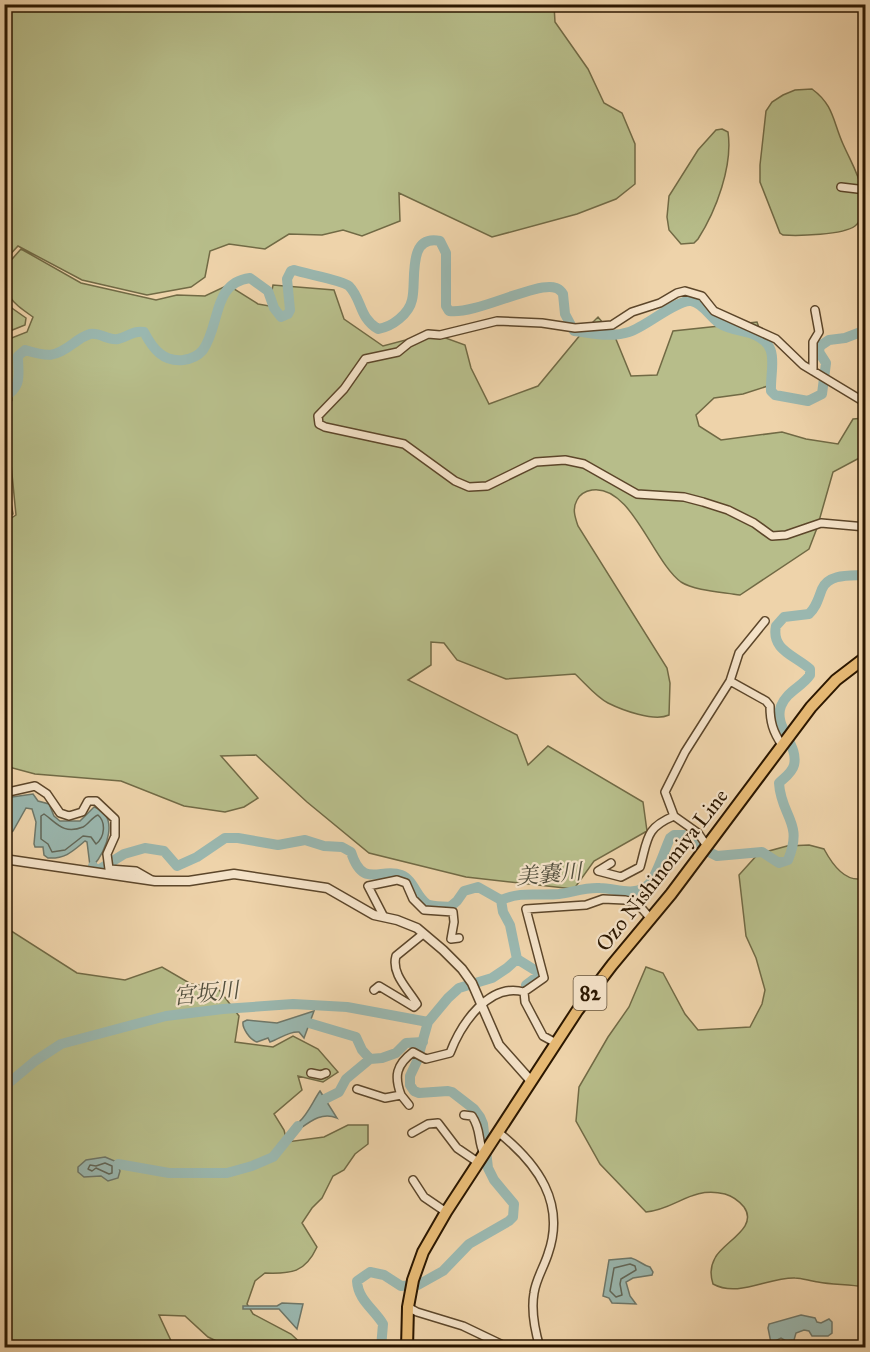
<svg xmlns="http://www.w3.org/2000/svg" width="870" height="1352" viewBox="0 0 870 1352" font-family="'IM FELL Great Primer','Noto Serif JP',serif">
<rect width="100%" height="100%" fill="#eed3aa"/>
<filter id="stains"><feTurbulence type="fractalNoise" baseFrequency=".00333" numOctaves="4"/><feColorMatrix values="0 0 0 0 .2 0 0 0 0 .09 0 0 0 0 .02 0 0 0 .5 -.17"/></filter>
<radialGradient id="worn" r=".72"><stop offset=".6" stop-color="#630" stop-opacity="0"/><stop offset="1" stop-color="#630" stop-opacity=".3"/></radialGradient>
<!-- green -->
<path fill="#b7bd8a" stroke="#716a45" stroke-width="1.5" d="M5 4 554 5 555 22 588 69 604 103 622 113 635 144V184L616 199 577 214 492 237 399 193 400 221 362 236 343 230 322 235 289 234 265 249 229 244 210 251 205 277 191 287 147 295 82 280 18 246 5 260Z
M812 89C834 105 833 122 843 144 850 160 859 174 862 191 865 201 864 219 855 226 843 235 798 236 783 235L780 233 760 182V165L766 111 772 102 783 95 795 90Z
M722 129 728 132C733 166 716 211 698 239L694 243 681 244 669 230 667 217 669 196 698 150 716 130Z
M21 249 81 283 156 300 177 295 205 296 228 285 258 304 269 306 273 285 334 290 344 319 383 346 432 333 465 345 471 368 489 404 538 386 581 334 598 317 615 337 631 376 657 375 673 331 757 322 770 358 771 385 743 394 714 398 696 415 699 426 721 440 782 432 806 439 838 444 853 419 865 418V455L833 472 817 528 809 549 740 595C723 592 695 591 681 582 653 562 631 484 592 490 586 491 580 494 577 500 572 509 575 517 578 526L667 668 670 683 669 715C654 722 622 710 608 703 596 697 585 683 575 674L506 679 457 660 444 643 431 642V665L408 680 517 735 528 765 548 746 643 802 647 831 594 861 574 889 466 877 369 853 307 802 256 755 221 756 258 798 244 807 225 812 184 806 121 781 35 774 5 766 4 523 16 515 11 464 4 453 5 415 12 400 9 339 27 332 33 317C9 300 5 297 5 267Z
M4 295 9 306 26 318 25 325 10 331 5 337Z
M4 464 13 514 5 520H4Z
M809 845 824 849C832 864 846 884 865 878V1290L864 1287C849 1284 833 1285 818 1282 810 1281 802 1278 795 1278 769 1277 738 1298 713 1284 710 1275 710 1267 715 1258 723 1242 759 1228 744 1207 739 1201 732 1196 725 1194 690 1186 677 1209 646 1212L600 1164 576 1121 579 1087 608 1037 629 1007 646 967 663 973 685 1014 698 1030 750 1027 762 1004 765 990 756 958 746 936 739 875 758 854 787 846Z
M4 922 8 929 77 973 125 980 162 967 191 984 217 987 239 1016 235 1042 273 1047 293 1036 318 1049 338 1072 323 1082 298 1076 302 1090 274 1114 284 1130 287 1142 324 1137 348 1125H368V1144L355 1154 344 1170 333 1176 322 1198 312 1208 302 1223 317 1247C305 1273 291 1274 265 1273L255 1281 247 1304 253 1314 291 1334 305 1347H229L208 1337 185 1316 159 1315 173 1345 172 1347H5Z"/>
<!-- water -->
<path fill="#9ab7af" stroke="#6e7769" stroke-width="1.5" d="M33 794 38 801 49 804 54 816 60 821H80L94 807C120 815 107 851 93 866H90L87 842 85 841C72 852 65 859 48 858L44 855 43 847H35L34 844 36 822 32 809 26 808 13 831 5 837V798Z
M314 1011 304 1038 299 1032C288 1031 280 1039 270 1042L268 1038 257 1042C250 1040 242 1028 243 1022L247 1020 277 1023Z
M320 1091 337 1118C323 1112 312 1120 301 1128L298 1126 299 1122C308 1114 313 1101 320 1091Z
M105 1157 117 1162 120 1171 118 1178 108 1181 101 1176 84 1177 78 1172V1167L86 1160Z
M631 1258C639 1260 642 1265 650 1267L653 1272 652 1275 633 1278 626 1282 630 1296 636 1304 612 1303 609 1298 603 1296 609 1260Z
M282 1303 303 1304 297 1329 279 1309H243V1306H277Z
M801 1315 815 1318 817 1322 821 1323 829 1319 832 1322V1333L828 1336H812L809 1331 804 1330 796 1333 794 1340 786 1341 781 1338 771 1343 768 1328 769 1324Z"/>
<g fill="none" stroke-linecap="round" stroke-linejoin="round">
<!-- shore -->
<path stroke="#626758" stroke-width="1.5" d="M44 814C56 822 63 835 83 827 89 824 92 817 98 815 106 822 105 837 96 844L91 837 83 836 65 850 52 852 48 844 41 839V816Z
M105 1163 112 1166V1173L109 1174 96 1168 92 1171 88 1169 90 1165 96 1166Z
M630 1264 635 1266 636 1270 621 1279 620 1284 622 1295 616 1297 610 1291 614 1268Z"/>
<!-- river -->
<path stroke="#9ab7af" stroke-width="10" d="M4 397C23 386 18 375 18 356L25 350C48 357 54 358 74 343 79 339 84 336 90 334 100 332 108 341 118 339 128 337 133 330 144 332 153 349 163 362 183 360 191 359 198 356 203 350 221 324 212 283 250 278L268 291 274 308 281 317 288 314 290 310 287 279 291 271 294 270C306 274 342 280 349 286 362 299 359 318 378 329 392 327 409 314 412 300 417 282 406 234 440 241L446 253V306L449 311C476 315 536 281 556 288 558 288 562 292 563 294L565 314 574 331C592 333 611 338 629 332 646 327 677 299 691 301 702 302 710 317 719 323 728 329 739 330 750 333 782 344 770 366 771 391L775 395 808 401 822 394 826 363 819 352 820 346 829 340 845 338 866 330
M93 866 94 870 100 869 124 854 145 848 164 851 177 866 197 857 225 838H238L278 845 305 840 324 846 342 847 351 852C363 890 381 867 401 875 414 880 416 897 427 904 432 907 444 906 450 907L457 901 464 891 478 887 501 900
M517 959 538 972V976L526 985
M309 1023 356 1037 362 1050 370 1059
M4 1087 35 1061 61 1044 166 1016 223 1009 293 1004 347 1007 428 1022
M325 1099 339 1092 346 1079 370 1059 382 1058 396 1053 406 1043 423 1042
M118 1164 169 1173H227L252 1166 273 1157 298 1126
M381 1348 383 1324C374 1309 358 1300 357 1281L370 1272 384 1275 401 1286 418 1285 443 1271 469 1244 509 1221 513 1217 514 1204 494 1180 488 1168 483 1124 480 1117 474 1109 452 1092 448 1091 419 1093 414 1091 410 1085V1076L417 1061 428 1022 448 998 459 988 492 978 507 968 517 959 510 925 503 912 501 900C522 891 537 896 559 894 573 892 586 887 600 888 616 888 635 898 649 884 656 877 665 849 670 838L674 835H684L705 850 717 856 762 852 779 863 788 860C804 822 781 817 779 783 784 778 792 773 794 765 799 744 773 727 781 706 787 691 802 687 810 675V669C794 655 771 650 776 626L784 617 809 614C817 606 818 599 822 589 829 573 851 576 866 575"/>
<!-- minor casing -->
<g stroke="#5c462a" stroke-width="10">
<path id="minor" d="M861 4 866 8
M841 187 866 190
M813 371V342L819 332 815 310
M866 403 803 365 776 339 714 311 702 296 685 291 677 293 660 303 632 312 612 325 575 328 542 323 497 321 440 335 428 334 409 343 398 352 365 359 344 389 318 416 319 424 325 427 404 444 455 481 469 487 487 486 536 462 565 460 584 464 637 494 684 497 703 502 728 510 754 523 772 536 786 535 821 523 866 527
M730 681 766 701 770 706C770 722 773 732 782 745
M4 793 35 786 47 794 60 813 69 816 82 812 88 801H96L115 819V836L107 854 109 869 136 871 150 879
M707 846 698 833 674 816 665 792 685 752 730 681 739 653 765 621
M611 863 598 871 621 877 640 867C648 839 645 828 674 816
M384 917 368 886 397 880 406 883 413 899 424 910 453 912 454 922 451 939 459 938
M374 990 379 986 414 1007 417 1004C408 989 391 974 396 956L423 934
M524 992 544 978 526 909 586 905 603 899 625 900 637 903 651 919
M311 1073 321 1075 326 1073
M357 1089 385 1098 401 1095C394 1076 396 1065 413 1052L426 1059 450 1053C461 1024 489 982 524 992L525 1002 543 1036 556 1043
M401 1095 409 1105
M464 1115 472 1116C482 1131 477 1140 484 1154
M498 1132C538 1164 566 1203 548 1254 544 1267 536 1279 534 1293 531 1310 535 1331 540 1348
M412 1133 428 1124 438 1123 457 1148 479 1163
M413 1180 424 1197 446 1212
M408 1307 417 1312 463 1326 509 1348"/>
</g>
<!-- tertiary casing -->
<g stroke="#5c462a" stroke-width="11">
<path id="tertiary" d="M4 859 155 881H189L234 874 327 888 374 915 397 920 417 928 443 950 462 969 472 983 499 1045 531 1081"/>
</g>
<!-- primary casing -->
<g stroke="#2b1700" stroke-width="14">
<path id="primary" d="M407 1348 408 1307 413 1280 423 1252 446 1212 577 1011 612 965 671 894 811 707 836 680 866 657"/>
</g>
<!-- minor -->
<use href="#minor" stroke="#f4e2c8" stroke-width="7"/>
<!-- tertiary -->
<use href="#tertiary" stroke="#f4e2c8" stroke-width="8"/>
<!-- primary -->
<use href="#primary" stroke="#e7ba75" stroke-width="10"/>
</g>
<g text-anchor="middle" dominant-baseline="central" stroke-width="4.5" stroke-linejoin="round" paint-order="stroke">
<!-- shield labels -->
<rect fill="#f4e2c8" stroke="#67543c" stroke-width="1.5" x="573.5" y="976" width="33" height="34" rx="4.5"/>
<g font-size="20" font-weight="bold" fill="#2b1700">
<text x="590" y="993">82</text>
</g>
<!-- street labels -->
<g font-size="21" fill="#2b1700" stroke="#f4e2c8">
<text transform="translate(662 870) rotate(-52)">Ozo Nishinomiya Line</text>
</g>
<!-- water labels -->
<g font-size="22" font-style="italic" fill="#524f3d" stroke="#f4e2c8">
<text transform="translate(549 874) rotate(-5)">美嚢川</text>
<text transform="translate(206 993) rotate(-6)">宮坂川</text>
</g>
</g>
<!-- margin -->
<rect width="870" height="1352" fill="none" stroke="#eed3aa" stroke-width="24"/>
<rect x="6" y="6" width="858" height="1340" fill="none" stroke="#2b1700" stroke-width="3"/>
<rect x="12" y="12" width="846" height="1328" fill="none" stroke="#2b1700" stroke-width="1.5"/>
<rect width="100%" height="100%" filter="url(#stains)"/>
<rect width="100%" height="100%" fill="url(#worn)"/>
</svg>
